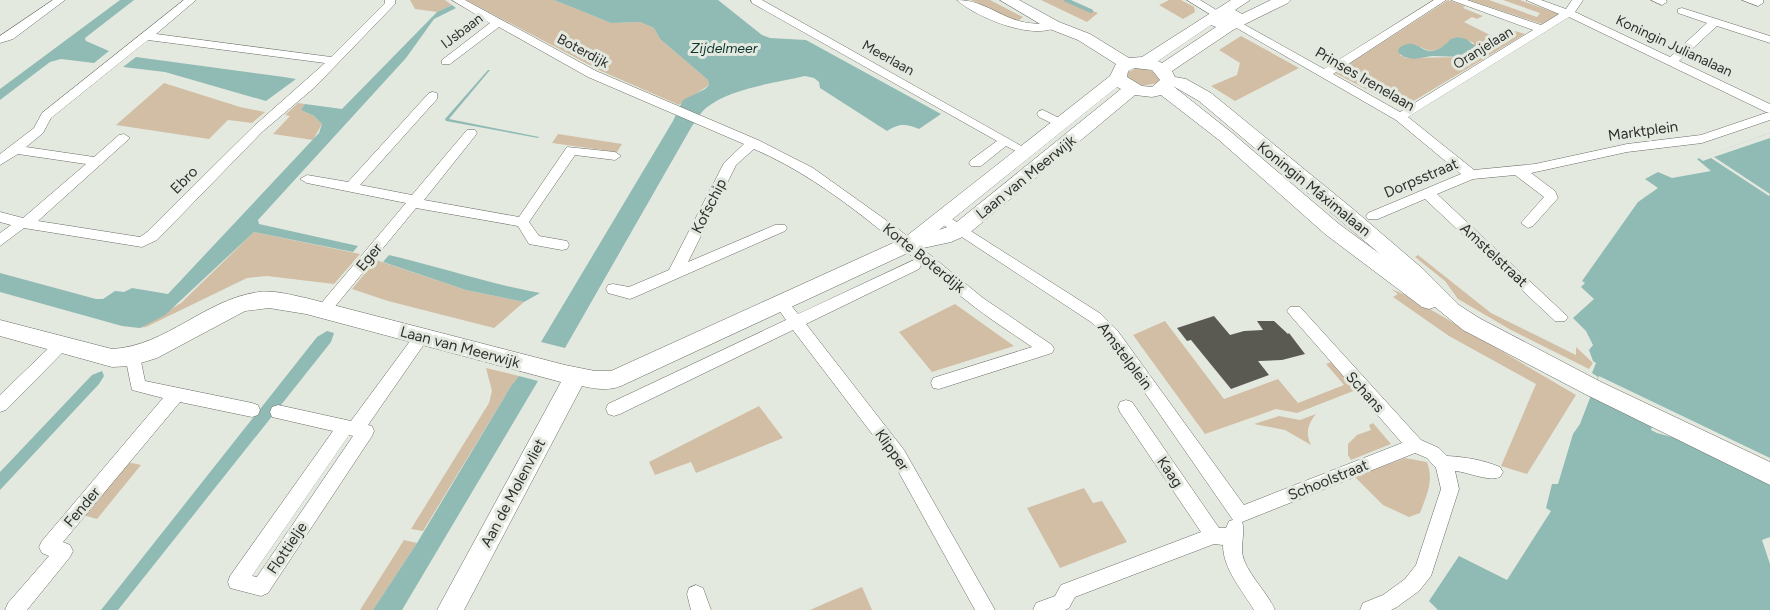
<svg xmlns="http://www.w3.org/2000/svg" width="1770" height="610" viewBox="0 0 1770 610" font-family="Figtree,sans-serif">
<rect width="100%" height="100%" fill="#e4e9e0"/>
<!-- green -->
<path fill="#d2bea4" fill-rule="evenodd" d="M410 0H445L452 5 437 12 415 9Z
M466 0H554L611 23 640 22 654 28 660 39 708 80 709 85 679 105 601 71Z
M971 0H990L1023 17 1017 22Z
M1041 0H1066L1098 13 1087 22Z
M1169 0H1181L1194 7 1195 12 1183 19 1159 5Z
M1448 0 1465 6 1463 8 1483 16 1477 19 1472 17 1464 22 1500 40 1515 31 1525 34 1402 108 1335 73ZM1458 37 1474 43 1464 57 1406 58 1400 55 1416 45C1440 58 1438 46 1458 37Z
M1469 0H1489L1537 17 1540 13 1503 0H1520L1559 14 1542 24Z
M1241 36 1299 68 1235 101 1211 86 1237 75 1240 63 1219 50Z
M1139 67 1157 73 1160 78 1158 83 1141 86 1128 80V72Z
M164 83 240 107 265 112 252 123 228 120 209 139 116 125Z
M298 103 305 104 301 110 314 116 322 124 313 140 273 134 290 116 285 115Z
M558 134 622 144 617 152 552 143Z
M254 232 360 254 334 284 267 276 247 278 146 327 138 328 122 326 140 328 181 303Z
M1418 255 1491 313 1576 355V347L1593 363 1589 369 1511 330 1458 299 1445 281 1415 257Z
M376 260 466 290 524 302 494 328 388 301 352 289Z
M1391 289 1406 295 1576 395 1527 474 1501 466 1536 384 1449 336 1393 297 1398 294Z
M955 304 1014 346 932 372 899 332Z
M1165 321 1224 399 1278 379 1298 403 1344 385 1326 364 1331 362 1356 390 1297 413 1276 409 1205 434 1133 335Z
M486 368 519 376 511 386 423 531 411 529 489 403 492 391Z
M759 406 783 438 696 473 691 462 655 475 649 462Z
M1316 414C1308 424 1305 433 1311 445L1285 430 1254 424 1279 416 1300 420Z
M1373 423 1391 444 1351 460 1348 455V444L1357 435 1371 430 1369 425Z
M1405 458 1427 462C1434 481 1427 494 1420 513L1409 517 1383 505 1355 477Z
M127 462 141 465 97 519 83 515Z
M1084 488 1093 503 1102 501 1127 542 1060 568 1027 508Z
M404 540 417 543 373 610H360Z
M862 587 872 610H810Z"/>
<!-- water -->
<path fill="#90bab4" d="M120 0H134L85 38 86 41 109 51 94 63 61 59 50 62 0 100V89Z
M554 0H718L762 35 770 38 806 40 941 114 919 129C906 124 900 123 887 131L820 88 819 82 814 78 805 76C776 83 730 88 706 108 700 113 697 120 692 126L565 348 541 342 673 121 683 100 705 89 709 85 708 80 660 39 654 28 640 22 611 23Z
M452 5 456 8 434 19 406 58 258 220 259 224 358 246 353 252 254 232 165 315 140 328 122 326 0 292V273L96 299H103L115 291 124 292 132 288 168 294 319 133 322 124 314 116 301 110 305 104 342 109 437 12Z
M1458 37 1466 39 1478 48V52L1464 57 1432 56 1414 59 1404 57 1398 52 1399 48C1422 32 1422 69 1451 39Z
M136 57 284 77 296 79 266 101 165 72 123 67Z
M488 70H490L449 119 539 137 538 138 446 121 445 119Z
M1770 133V537L1762 540 1770 564V610H1438L1429 601 1459 556 1507 580 1551 511 1546 508 1552 484H1558L1573 434 1580 424 1598 377 1592 373 1596 363 1593 361 1589 350 1593 345 1586 331 1573 318 1594 299 1581 287 1585 283 1582 281 1638 202 1658 188 1645 179 1658 172 1672 178 1711 171 1697 159Z
M389 255C440 267 487 283 540 293L524 302 466 290 383 262Z
M327 331 334 333 331 342 118 610H101L317 337Z
M102 371 104 376 99 384 0 490V472L92 375Z
M519 376 538 381 402 610H373L417 543 511 386Z"/>
<!-- pier -->
<path fill="#e4e9e0" d="M1770 133V138L1714 157 1770 194 1769 196 1711 158 1703 161 1699 158Z
M1599 376 1770 458V484L1675 438 1657 433 1651 430 1652 427 1590 396Z"/>
<g fill="none" stroke-linecap="round" stroke-linejoin="round">
<!-- stream -->
<path stroke="#90bab4" stroke-width="4" d="M1066 0 1091 11"/>
</g>
<!-- building -->
<path fill="#5b5a52" d="M1214 316 1230 335 1244 331 1263 330 1257 321H1274L1288 334 1289 333 1305 354 1282 360 1258 361 1269 375 1231 389 1191 340 1187 341 1177 328Z"/>
<g fill="none" stroke-linecap="round" stroke-linejoin="round">
<!-- street casing -->
<g stroke="#696d65" stroke-width="1">
<path id="street" d="M53 0H65L13 39 0 43V36Z
M184 0H196L156 34 331 57 385 3V0H395V4L315 87 262 132 157 240 142 247 24 228 0 246V233L11 225 0 222V212L23 218 86 164 18 154 0 165V154L34 128 42 113ZM148 40 325 63 254 126 147 232 140 237 38 221 130 138 124 134 119 135 94 157 26 147 43 133 51 118Z
M452 0H465L596 71 758 140 813 168 897 228 983 298 1052 345 1054 349 1052 353 939 389 933 388 931 383 933 378 1032 347C1012 333 991 320 972 305 902 251 837 185 754 149L736 165 688 262 775 225H785L787 228 785 231 635 297 630 299 608 293 606 289 608 285 613 284 629 287 669 270 724 163 744 144 588 77 499 27 450 64H442V60L490 23Z
M751 0H762L1032 152 1026 156 1006 146 981 166H971L969 163 971 160 997 141 752 3Z
M957 0C993 0 1009 31 1053 22L1059 25C1037 43 975 17 957 0Z
M1187 0H1200L1223 14 1217 17 1213 16Z
M1434 0H1446L1333 74 1400 112 1533 30 1451 0H1467L1541 25 1559 14 1526 0H1541L1566 9 1572 0H1583L1575 12 1670 57 1707 23 1678 13V9L1682 8 1770 36V43L1717 26 1679 61 1770 104V120L1702 143 1627 152 1531 173 1555 191 1558 198 1533 226 1528 228 1521 223 1544 197 1515 175 1473 179 1437 194 1568 317 1565 321H1555L1425 199 1378 219H1368L1366 216 1368 213 1461 174 1396 120 1228 23 1230 21H1238L1324 69ZM1569 17 1766 112H1769L1701 135 1627 144 1535 164 1474 170 1408 117Z
M1651 0H1666L1667 2 1662 5Z
M1742 0H1763V3L1758 6Z
M433 92 437 93V99L360 185 412 195 467 130H475L477 133 475 136 424 200 519 217 567 147 615 152 621 156 615 160 575 155 529 222 539 236 567 241 569 245 567 249 562 250 529 244 518 226 416 208 328 315H318L315 311 318 307 406 203 307 183 300 179 307 175 348 182 429 93Z
M1043 110 1065 121 1067 124 1061 128 1039 117 1037 114 1039 111Z
M941 212 1101 314 1117 330 1244 505 1402 443 1290 315 1287 311 1290 307H1300L1421 440 1439 448 1447 456C1466 457 1483 460 1500 467L1503 472 1500 477C1487 482 1469 472 1455 471L1459 489 1431 576 1419 591 1397 607 1391 610H1360L1363 603 1383 595 1405 579 1416 565 1441 489 1436 468 1427 458 1415 453 1242 522C1246 532 1239 547 1244 560 1251 578 1267 592 1275 610H1254C1242 590 1223 569 1223 545L1214 544 1075 597 1069 608 1065 610H1033L1036 603 1055 596 1061 585 1201 532 1120 412 1118 407 1120 402 1126 400 1132 402 1219 528H1226L1229 521 1233 520 1107 338 1091 322 936 220 934 217 936 214Z
M914 260 919 261 921 265 919 269 806 324 904 450 995 610H975L892 460 793 330 620 414 614 416 608 414 606 409 608 404 786 320 774 303 776 299H786L798 314Z
M421 331 426 333 429 337 368 425 372 426 374 431 372 436 268 593 261 596 230 588 228 582 230 576 333 431 272 417 270 412 272 407 278 405 351 421 416 333ZM349 435 353 436 257 577 252 576Z
M62 338 67 340 70 344 67 348 6 410 0 412V395L57 340Z
M133 350 139 352 145 381 252 403 258 405 260 410 258 415 252 417 180 402 63 542 70 545 73 551 70 557 27 610H5L8 603 49 556 42 553 39 547 42 541 163 398 132 390 125 356 127 352Z
M696 585 703 588 711 610H691L687 594 689 588Z"/>
</g>
<!-- secondary casing -->
<g stroke="#696d65" stroke-width="1">
<path id="secondary" d="M1000 0H1019L1059 22 1090 34 1129 58 1142 57 1231 0H1250L1235 10 1242 14 1271 0H1291L1288 3 1233 30 1172 71 1175 77 1186 79 1211 93 1353 209 1423 269 1459 305 1479 318 1601 382 1770 462V485L1585 394 1463 330 1435 307 1429 309 1422 307 1325 234 1219 140 1161 95 1152 97 1135 95 967 235 951 242 914 250 621 386C608 391 595 389 582 386L464 610H437L561 382 306 314 269 308 245 311 157 358 131 366 112 367 0 336V320L112 349C167 346 205 299 259 292 275 290 291 295 306 298L565 365 595 371H611L904 238 1110 76 1116 64 1078 40 1047 28ZM1211 25 1216 27 1162 63 1158 61ZM1134 68 1152 70 1160 80 1152 87 1142 86 1127 77 1128 71ZM1173 86 1199 101 1380 254 1339 224 1231 132ZM1117 87 1121 89 953 225 939 230Z"/>
</g>
<!-- street -->
<use href="#street" fill="#fff" fill-rule="evenodd"/>
<!-- secondary -->
<use href="#secondary" fill="#fff" fill-rule="evenodd"/>
</g>
<g text-anchor="middle" dominant-baseline="central" stroke-width="6" stroke-linejoin="round" paint-order="stroke">
<!-- far-street labels -->
<g font-size="14" fill="#2e302d" stroke="#e4e9e0">
<text transform="translate(462 31) rotate(-37)">IJsbaan</text>
<text transform="translate(1674 46) rotate(25)">Koningin Julianalaan</text>
<text transform="translate(1483 48) rotate(-32)">Oranjelaan</text>
<text transform="translate(583 51) rotate(28)">Boterdijk</text>
<text transform="translate(888 58) rotate(29)">Meerlaan</text>
</g>
<!-- far-water labels -->
<g font-size="14" font-style="italic" fill="#0c3531" stroke="#e4e9e0">
<text x="724" y="48">Zijdelmeer</text>
</g>
<!-- street labels -->
<g font-size="15" fill="#2e302d" stroke="#e4e9e0">
<text transform="translate(1365 79) rotate(30)">Prinses Irenelaan</text>
<text transform="translate(1643 131) rotate(-8)">Marktplein</text>
<text transform="translate(1026 177) rotate(-39)">Laan van Meerwijk</text>
<text transform="translate(1421 178) rotate(-23)">Dorpsstraat</text>
<text transform="translate(184 180) rotate(-45)">Ebro</text>
<text transform="translate(1314 189) rotate(39)">Koningin Máximalaan</text>
<text transform="translate(709 206) rotate(-63)">Kofschip</text>
<text transform="translate(1494 255) rotate(43)">Amstelstraat</text>
<text transform="translate(369 257) rotate(-50)">Eger</text>
<text transform="translate(924 258) rotate(39)">Korte Boterdijk</text>
<text transform="translate(460 347) rotate(15)">Laan van Meerwijk</text>
<text transform="translate(1125 356) rotate(53)">Amstelplein</text>
<text transform="translate(1365 392) rotate(48)">Schans</text>
<text transform="translate(892 450) rotate(55)">Klipper</text>
<text transform="translate(1170 472) rotate(56)">Kaag</text>
<text transform="translate(1328 480) rotate(-22)">Schoolstraat</text>
<text transform="translate(513 493) rotate(-62)">Aan de Molenvliet</text>
<text transform="translate(82 507) rotate(-50)">Fender</text>
<text transform="translate(287 548) rotate(-56)">Flottielje</text>
</g>
</g>
</svg>
